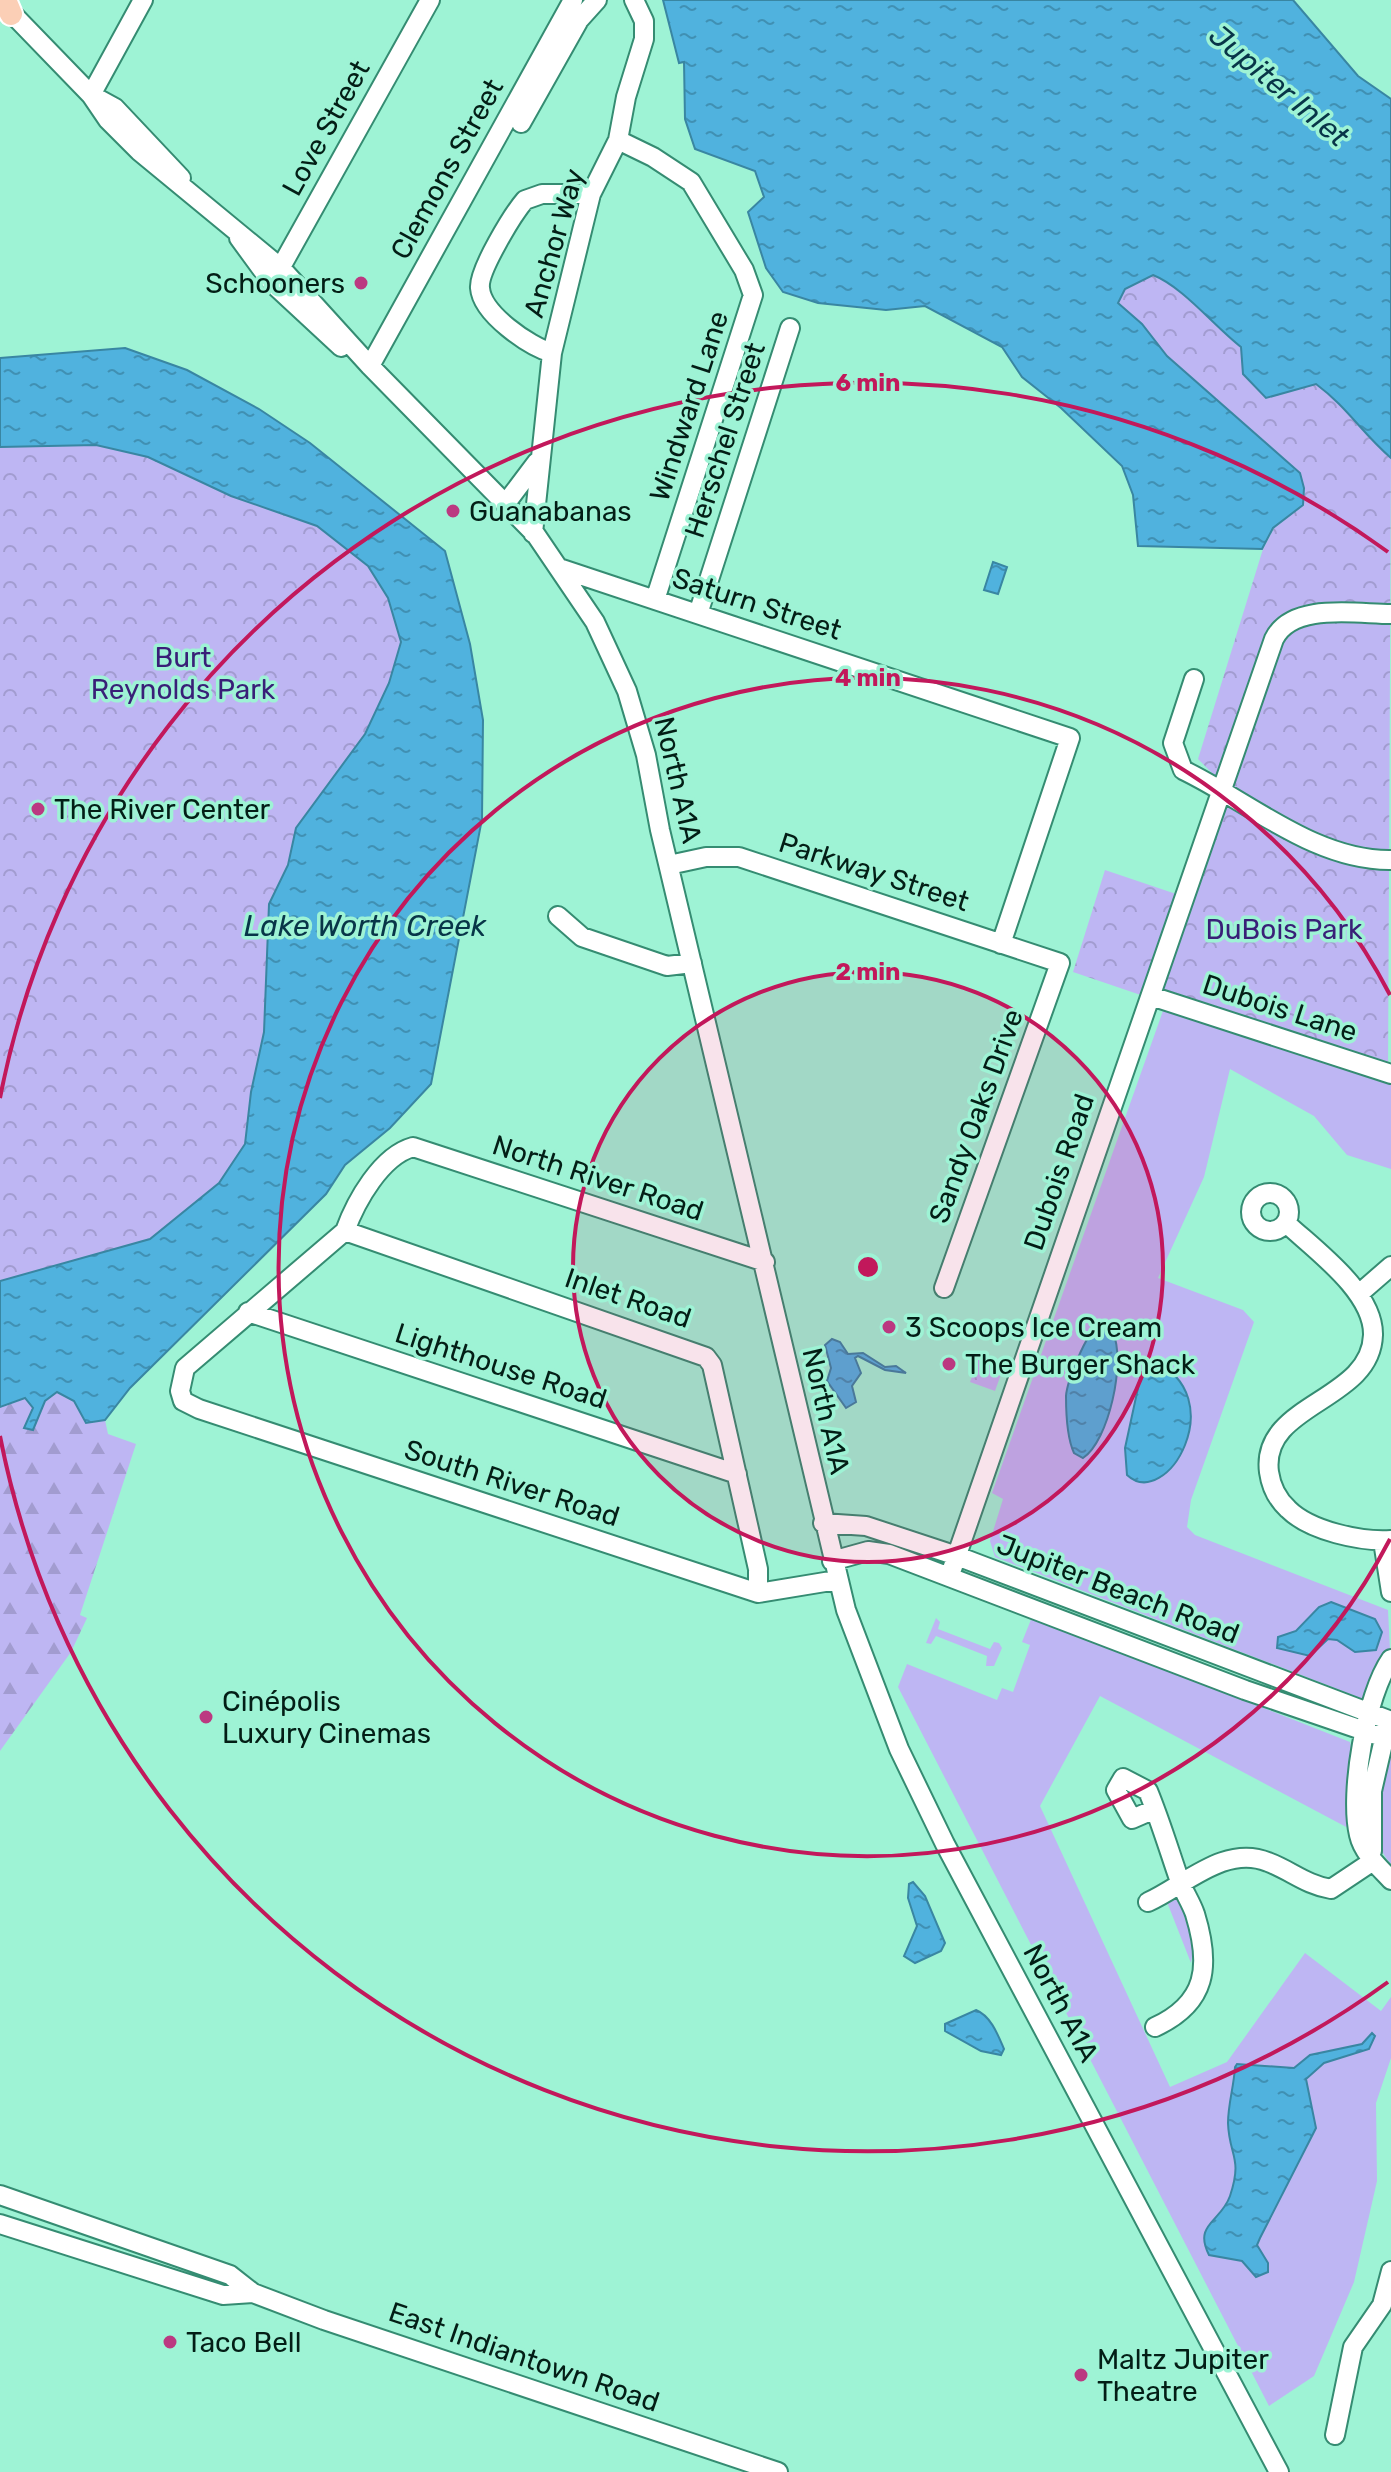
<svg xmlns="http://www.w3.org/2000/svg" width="1391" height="2472" viewBox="0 0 1391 2472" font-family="Rubik,sans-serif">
<defs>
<pattern id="forest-firs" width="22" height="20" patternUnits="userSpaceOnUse" patternTransform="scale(2)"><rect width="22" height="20" fill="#beb6f3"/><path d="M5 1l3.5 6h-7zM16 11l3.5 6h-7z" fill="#a29cd0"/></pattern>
<pattern id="park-crowns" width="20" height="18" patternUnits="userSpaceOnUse" patternTransform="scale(2)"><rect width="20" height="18" fill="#beb6f3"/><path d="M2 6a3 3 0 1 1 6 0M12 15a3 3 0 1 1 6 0" fill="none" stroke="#a29cd0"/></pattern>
<pattern id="water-ripples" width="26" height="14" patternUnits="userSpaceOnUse" patternTransform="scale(2)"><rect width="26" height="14" fill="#50b2de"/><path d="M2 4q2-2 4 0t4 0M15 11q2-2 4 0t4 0" fill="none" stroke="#4090b3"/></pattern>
</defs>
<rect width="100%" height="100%" fill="#9ef3d5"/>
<!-- green -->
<path fill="#beb6f3" d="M1164 1008 1391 1081V1169L1347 1155 1314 1116 1230 1069 1204 1177 1158 1278 1243 1310 1254 1322 1191 1500 1187 1527 1195 1535 1388 1610 1390 1651 1369 1695 1363 1699 995 1557 990 1541 1003 1499 992 1493Z
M1032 1617 1350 1742 1354 1766 1350 1829 1100 1696 1040 1806 1170 2087 1227 2062 1305 1953 1381 2011 1391 1997V2058L1376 2103 1377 2181 1354 2282 1314 2376 1269 2406 898 1687 907 1664 997 1700 1002 1688 1013 1692 1030 1645 1022 1642Z
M936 1618 940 1622 938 1629 990 1649 994 1642 999 1643 1002 1648 994 1666H986L987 1656 936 1636 931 1644 926 1643Z
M1391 1755V1864C1365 1835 1378 1795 1386 1760Z
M1176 1896 1195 1936 1191 1963 1167 1902Z"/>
<!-- forest -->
<path fill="url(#forest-firs)" d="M57 1392 74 1401 86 1423 105 1420 108 1434 136 1444 80 1615 87 1618 71 1652 0 1751V1407L25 1398 33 1408Z"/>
<!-- park -->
<path fill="url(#park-crowns)" d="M1153 273C1215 300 1298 358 1347 405 1363 420 1377 440 1391 457L1388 1079 1073 972 1105 870 1182 896 1219 780 1198 759 1263 549 1274 528 1304 505 1300 475 1149 341 1116 303 1124 288Z
M8 445H96L148 457 231 496 317 526 368 566 388 598 401 642 389 683 365 734 296 828 288 865 269 904 264 1032 251 1092 245 1144 219 1183 150 1239 0 1281V447Z
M979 1357 1004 1366 995 1391 970 1382Z"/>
<!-- water -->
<path fill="url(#water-ripples)" stroke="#3986a2" stroke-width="2" d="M663 0H1293L1358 76 1391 99V458C1362 433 1347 407 1316 384L1266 398 1243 374 1241 347C1213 325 1183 287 1153 275L1125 289 1118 303 1142 324 1167 356 1300 473 1304 488 1303 505 1273 528 1262 549 1138 546 1133 495 1122 466 1061 408 1022 377 1002 347 925 306 886 310 818 303 783 292 766 268 748 212 764 197 755 171 695 149 685 119 684 62 679 63Z
M125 348 187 370 259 409 310 443 445 551 470 644 483 720 482 819 431 1084 390 1128 345 1165 326 1194 130 1388 105 1420 86 1423 74 1401 57 1392 45 1401 33 1430 24 1428 33 1408 25 1398 0 1407V1281L150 1239 219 1183 245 1144 251 1092 264 1032 269 904 288 865 296 828 365 734 389 683 401 642 388 598 368 566 317 526 231 496 148 457 96 445 0 447V358Z
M993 562 1007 567 998 594 984 590Z
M1098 1327 1113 1333C1126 1361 1109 1441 1083 1458L1074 1453C1067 1438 1066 1413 1066 1396 1067 1382 1086 1332 1098 1327Z
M832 1339 840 1342 848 1354 863 1353 885 1367 896 1366 906 1373 885 1370 858 1356 855 1358 861 1373 852 1386 856 1402 846 1408 827 1381 831 1368 825 1345Z
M1153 1361C1233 1396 1167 1512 1127 1475L1125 1448 1141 1374 1147 1364Z
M1331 1602 1375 1619 1382 1632 1376 1650 1355 1652 1337 1640 1328 1639 1310 1656 1277 1648 1278 1637 1296 1631 1319 1607Z
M913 1882 925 1896 945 1943 941 1951 915 1963 904 1956 917 1926 908 1898 909 1884Z
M976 2010C991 2016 998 2035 1004 2049L1001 2055 981 2051 945 2031V2024Z
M1372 2033 1375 2036 1369 2049 1324 2063 1306 2079 1316 2128 1260 2238 1257 2245 1268 2263V2272L1256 2277 1242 2261 1209 2255C1193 2224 1221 2222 1230 2196 1243 2157 1229 2156 1228 2123 1228 2104 1234 2086 1235 2067L1237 2064 1294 2068 1310 2055 1362 2044Z"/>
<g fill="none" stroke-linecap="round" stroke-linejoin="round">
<!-- minor casing -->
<g stroke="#358c72" stroke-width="22">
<path id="minor" d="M2 3 91 95 108 120 139 151 281 268 370 366 536 535 595 622 627 691 646 755 660 830 846 1610 899 1749 945 1844 1279 2472
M91 95 143 0
M93 96 115 108 181 178
M521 123 579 20 597 0
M618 140 653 157 691 182 744 270 753 295 655 600
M239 238 272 283 341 347
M272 283 430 0
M552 353C529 346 482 314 480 288 478 271 513 214 525 200L542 194H591
M370 366 573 0
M506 503 537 462
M533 533 552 353 591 194 618 140 626 97 644 39V21L634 0
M562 569 1070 738 1001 944
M698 614 790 328
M1194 679 1173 743 1183 770C1248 801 1315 861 1391 860
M669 865 706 857H739L1060 963 944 1288
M558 916 582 937 667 966 692 963
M1151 996 1391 1074
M1251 1212a19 19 0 1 1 38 0a19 19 0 1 1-38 0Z
M1286 1223C1315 1250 1374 1292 1373 1335 1371 1402 1260 1403 1269 1472 1271 1486 1277 1499 1288 1509 1310 1531 1361 1542 1391 1540
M345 1231 706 1357 712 1365 758 1569V1593
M765 1262 413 1147C381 1156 356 1201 345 1231L185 1368 180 1391 183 1401 199 1409 758 1593 837 1580
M1360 1293 1391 1266
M248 1312 737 1474
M823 1523 866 1526 957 1556 1391 1721
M1383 1541 1391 1592
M832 1561 868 1551 889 1554 1245 1690 1391 1740
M950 1575 1274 639C1292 602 1356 614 1391 614
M1391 1659C1366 1695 1349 1793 1359 1835 1363 1853 1379 1867 1391 1880
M1372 1851V1791L1387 1726
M1148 1902C1184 1886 1225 1844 1268 1862 1290 1870 1306 1885 1331 1889L1373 1861
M1155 2027C1207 2003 1211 1966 1195 1914 1191 1902 1183 1891 1179 1879 1169 1850 1160 1820 1148 1791L1123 1778 1116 1790 1132 1819 1155 1809
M0 2195 230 2275 253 2293 324 2320 778 2472
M0 2224 223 2295 253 2293
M1335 2435 1353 2347 1382 2305 1391 2271"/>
</g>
<!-- major casing -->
<g stroke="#fff" stroke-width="26">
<path id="major" d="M5 0 11 14"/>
</g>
<!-- minor -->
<use href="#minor" stroke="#fff" stroke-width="18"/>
<!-- major -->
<use href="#major" stroke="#fbcfb6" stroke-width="22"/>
</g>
<!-- distance rings -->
<circle cx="868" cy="1267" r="295" fill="#c2185b" fill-opacity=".12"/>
<g fill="none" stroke="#c2185b" stroke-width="4">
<circle cx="868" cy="1267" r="295"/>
<path d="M1390 1539A589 589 0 1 1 1390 995"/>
<path d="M1388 1982A884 884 0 0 1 0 1436M0 1098A884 884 0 0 1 1388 552"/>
</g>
<!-- markers -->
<g fill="#bb3981" stroke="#9ef3d5" stroke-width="3">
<circle cx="361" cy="283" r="8"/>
<circle cx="453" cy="511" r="8"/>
<circle cx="38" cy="809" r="8"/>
<circle cx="889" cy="1327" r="8"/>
<circle cx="949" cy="1364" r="8"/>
<circle cx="206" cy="1717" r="8"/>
<circle cx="170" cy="2342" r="8"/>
<circle cx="1081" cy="2375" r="8"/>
</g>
<g text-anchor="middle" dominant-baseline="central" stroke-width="7" stroke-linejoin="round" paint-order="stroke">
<!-- street labels -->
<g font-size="28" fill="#031e16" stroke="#9ef3d5">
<text transform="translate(326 128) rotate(-61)">Love Street</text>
<text transform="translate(447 169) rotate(-61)">Clemons Street</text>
<text transform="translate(554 243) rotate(-74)">Anchor Way</text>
<text transform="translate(689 406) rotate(-72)">Windward Lane</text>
<text transform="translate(725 440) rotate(-72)">Herschel Street</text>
<text transform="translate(757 604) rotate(18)">Saturn Street</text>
<text transform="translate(678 780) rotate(77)">North A1A</text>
<text transform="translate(874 872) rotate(18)">Parkway Street</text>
<text transform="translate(1280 1008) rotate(18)">Dubois Lane</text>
<text transform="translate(976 1116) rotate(-70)">Sandy Oaks Drive</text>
<text transform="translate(1059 1172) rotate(-71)">Dubois Road</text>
<text transform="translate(598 1178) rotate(18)">North River Road</text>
<text transform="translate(628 1298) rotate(19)">Inlet Road</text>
<text transform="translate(501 1366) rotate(18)">Lighthouse Road</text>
<text transform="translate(826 1411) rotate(77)">North A1A</text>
<text transform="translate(512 1483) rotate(18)">South River Road</text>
<text transform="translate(1118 1589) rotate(21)">Jupiter Beach Road</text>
<text transform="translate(1061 2003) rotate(62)">North A1A</text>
<text transform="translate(524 2357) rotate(19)">East Indiantown Road</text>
</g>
<!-- poi labels -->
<g font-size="28" fill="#031e16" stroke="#9ef3d5" text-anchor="start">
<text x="345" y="283" text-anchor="end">Schooners</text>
<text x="469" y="511">Guanabanas</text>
<text x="54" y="809">The River Center</text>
<text x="905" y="1327">3 Scoops Ice Cream</text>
<text x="965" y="1364">The Burger Shack</text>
<text x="222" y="1701">Cinépolis<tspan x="222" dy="32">Luxury Cinemas</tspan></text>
<text x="186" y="2342">Taco Bell</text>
<text x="1097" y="2359">Maltz Jupiter<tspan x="1097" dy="32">Theatre</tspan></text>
</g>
<!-- park labels -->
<g font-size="28" fill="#391f77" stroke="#9ef3d5">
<text x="183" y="657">Burt<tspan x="183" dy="32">Reynolds Park</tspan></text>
<text x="1284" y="929">DuBois Park</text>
</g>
<!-- water labels -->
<g font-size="30" font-style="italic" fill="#083548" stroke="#9ef3d5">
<text transform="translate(1279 86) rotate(40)">Jupiter Inlet</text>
<text x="365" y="926">Lake Worth Creek</text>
</g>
</g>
<circle cx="868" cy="1267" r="12" fill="#c2185b" stroke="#9ef3d5" stroke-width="4"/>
<g font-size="24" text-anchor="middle" font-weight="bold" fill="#c2185b" stroke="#9ef3d5" stroke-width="7" stroke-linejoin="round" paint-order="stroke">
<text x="868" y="391">6 min</text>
<text x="868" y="686">4 min</text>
<text x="868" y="980">2 min</text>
</g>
</svg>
